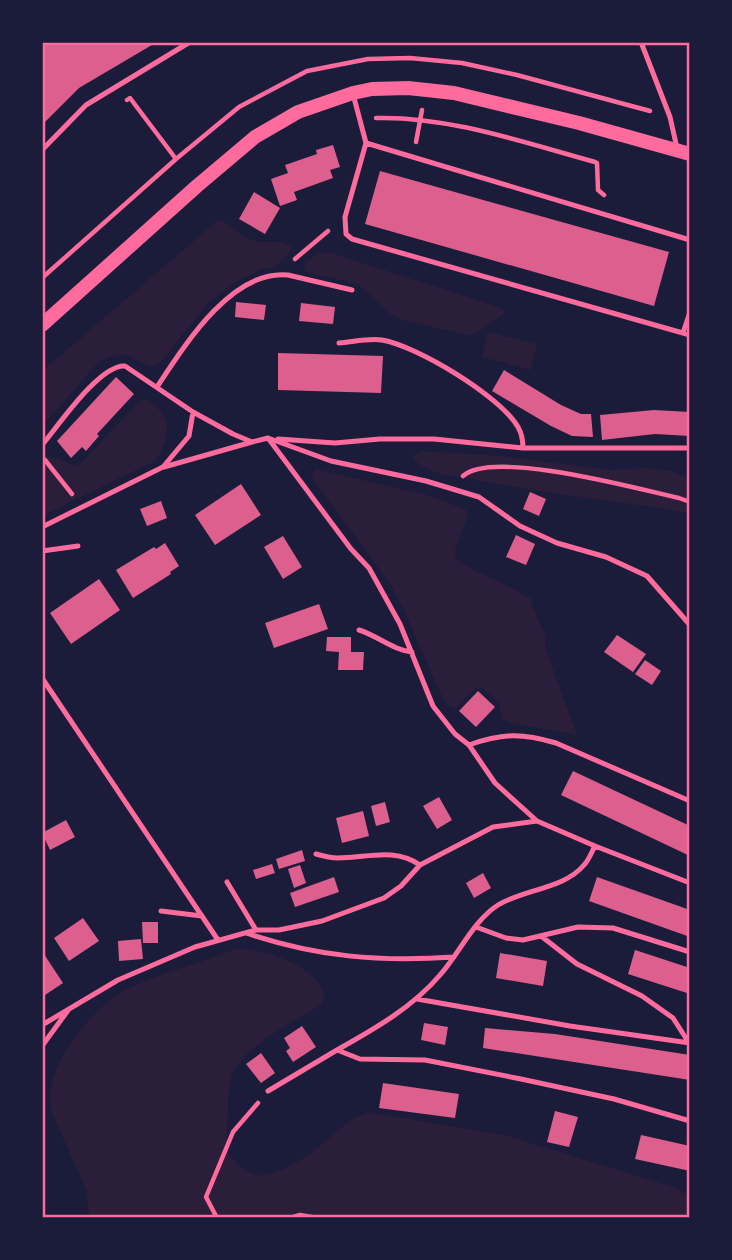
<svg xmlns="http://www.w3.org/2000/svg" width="732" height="1260" viewBox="0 0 732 1260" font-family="'Work Sans',sans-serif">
<rect width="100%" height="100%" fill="#1b1b3a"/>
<!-- green -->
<path fill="#2a1e3b" d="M217 221H223C232 227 241 236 252 240 266 245 278 237 291 247L289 254 275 267 260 270 237 281 208 303 159 364 149 367 126 354 113 356 99 362 42 426V371Z
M319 253H331L496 306 503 310V315L473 335H468L402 320 390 314 358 284 309 273 304 269 306 262Z
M488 332 537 344 531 370 482 357Z
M146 399C173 414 171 439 155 461L42 516V459L47 456 58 458 75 466 81 463 139 402Z
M422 451 501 456 610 470 645 468 671 471 690 480V513C624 502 557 495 491 483 467 478 432 477 414 460V455Z
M315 469 427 495 465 509 468 515 455 550V558C478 575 507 583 531 599L534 611 545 634V647L577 735 508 722 502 719 499 703 483 688H476L455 708 449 706 443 699 403 608 388 581 312 478Z
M237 948C267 950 320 966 325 999L319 1006C292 1023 248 1044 233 1072 227 1085 227 1138 228 1154L241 1167 257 1176C280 1172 298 1164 316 1149 333 1136 348 1118 369 1112L508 1136 676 1188 690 1196V1218H89L87 1192 53 1115C51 1108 49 1100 50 1093 54 1056 93 1008 125 990 160 972 201 964 237 948Z"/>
<!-- building -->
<path fill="#dd5f8e" d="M42 42H157L79 88 42 125Z
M333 145 340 167 330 170 333 178 294 192 297 200 280 206 271 179 288 173 285 165 317 154 316 150Z
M380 171 669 252 654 306 365 224Z
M254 192 280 208 265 234 239 219Z
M236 302 266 305 264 320 235 317Z
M301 303 335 307 333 324 299 321Z
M278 353 383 356 381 393 278 390Z
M504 370 561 405 581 414H591L593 437 572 436 551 426 492 391Z
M116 377 134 394 97 434 99 436 86 451 82 447 71 458 57 441Z
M654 410 690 412V436L655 434 602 440 600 415Z
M241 484 261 515 215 545 195 515Z
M530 492 546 499 539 516 523 509Z
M161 501 167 518 147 526 140 509Z
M516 535 535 544 526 565 506 557Z
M283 536 302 567 283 579 264 547Z
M165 543 179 566 170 572 171 574 133 598 116 570 154 547 156 549Z
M99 579 120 610 71 644 50 613Z
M319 604 328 629 274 648 265 623Z
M617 635 646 654 633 672 604 652Z
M327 637H351V652H364L363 670H338L339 652 326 651Z
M645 660 661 671 652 685 635 674Z
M478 691 495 707 476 727 459 711Z
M573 771 690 826V856L561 795Z
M439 797 452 820 437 829 423 806Z
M385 802 390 822 376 826 371 806Z
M363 811 369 836 342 843 336 818Z
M66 820 75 837 50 850 42 833Z
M302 850 305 861 279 869 276 859Z
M272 864 275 873 256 879 253 870Z
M300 865 306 883 294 888 288 869Z
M483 873 491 888 474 898 466 883Z
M334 877 339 892 295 907 290 893Z
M597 877 690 910V937L589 901Z
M83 918 99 941 69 961 54 938Z
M142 922H158V943H143Z
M141 939 143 959 119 961 118 941Z
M635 950 690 968V994L628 974Z
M42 951 63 983 42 997Z
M500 953 547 961 543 986 496 978Z
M424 1023 448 1027 445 1045 421 1040Z
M302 1026 316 1047 293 1062 286 1051 290 1048 284 1038Z
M485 1028 555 1034 690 1055V1080L483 1048Z
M261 1053 275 1073 261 1083 246 1064Z
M383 1083 459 1094 455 1118 379 1108Z
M555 1111 578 1117 569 1147 547 1142Z
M641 1135 690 1146V1171L635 1159Z"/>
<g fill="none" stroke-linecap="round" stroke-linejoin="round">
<!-- path -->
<path stroke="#ff6b9d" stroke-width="4.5" d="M127 100 130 98 176 159
M376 118C449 116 525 143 595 162L597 163 598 190 604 195
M416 142 422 110
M295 259 328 231
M42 278 176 159 239 107 307 71 368 59 410 58 462 63 517 75 650 111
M45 460 72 494
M463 476C492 449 639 489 679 498L690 502
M217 1218 206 1197 233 1132 258 1103
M290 1218 300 1215 317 1218"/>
<!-- service -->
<path stroke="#ff6b9d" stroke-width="5" d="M641 42 670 117 677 148
M353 94 366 143 690 240
M366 143 345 217 346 234 352 239 690 335
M42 150 86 105 190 42
M683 333 690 312
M339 343C352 342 369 338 382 340 417 346 500 396 518 427 522 434 523 440 523 448
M157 387C184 346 232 269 288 275L352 290
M268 438 331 461 426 481 479 497 520 526 557 543 606 557 647 576 690 625
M278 439 335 443 380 439H434L523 448H690
M42 445C59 425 100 364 125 366L193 412 233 434 252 442 268 438 351 549 369 568 400 624 433 706 455 734 469 745
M164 467 252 442
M42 527 163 467 189 436 193 412
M42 551 78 546
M359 630C378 636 393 650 412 652
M42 678 218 940
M537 821 495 783 469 745C503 733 522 733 556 743L690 801
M316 854C323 856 330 858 338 858 367 858 394 847 420 865
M227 882 256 930
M161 911 202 916
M476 927 506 938 523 940 578 927 613 928 690 952
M246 933C317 957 379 962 454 957
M541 936 577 964 642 996 673 1018 689 1043
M417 999 570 1026 690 1043
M42 1025 118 980 195 947 256 930H279L322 921 384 898 401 886 420 865 493 827 537 821 595 846 690 883
M42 1046 69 1009
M337 1050C374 1029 412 1008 440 975 459 954 473 921 498 905 524 889 564 889 584 865 589 860 591 853 595 846
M268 1091 337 1050 360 1059 425 1060 521 1079 614 1099 690 1121"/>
<!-- secondary -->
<path stroke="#ff6b9d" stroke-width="14" d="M42 325 197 186 255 137 298 112 353 93 372 89 408 88 454 93 579 123 690 154"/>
</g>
<!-- border -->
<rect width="732" height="1260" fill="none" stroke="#1b1b3a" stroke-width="88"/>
<rect x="44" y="44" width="644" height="1172" fill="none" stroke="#ff6b9d" stroke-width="2.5"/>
</svg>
